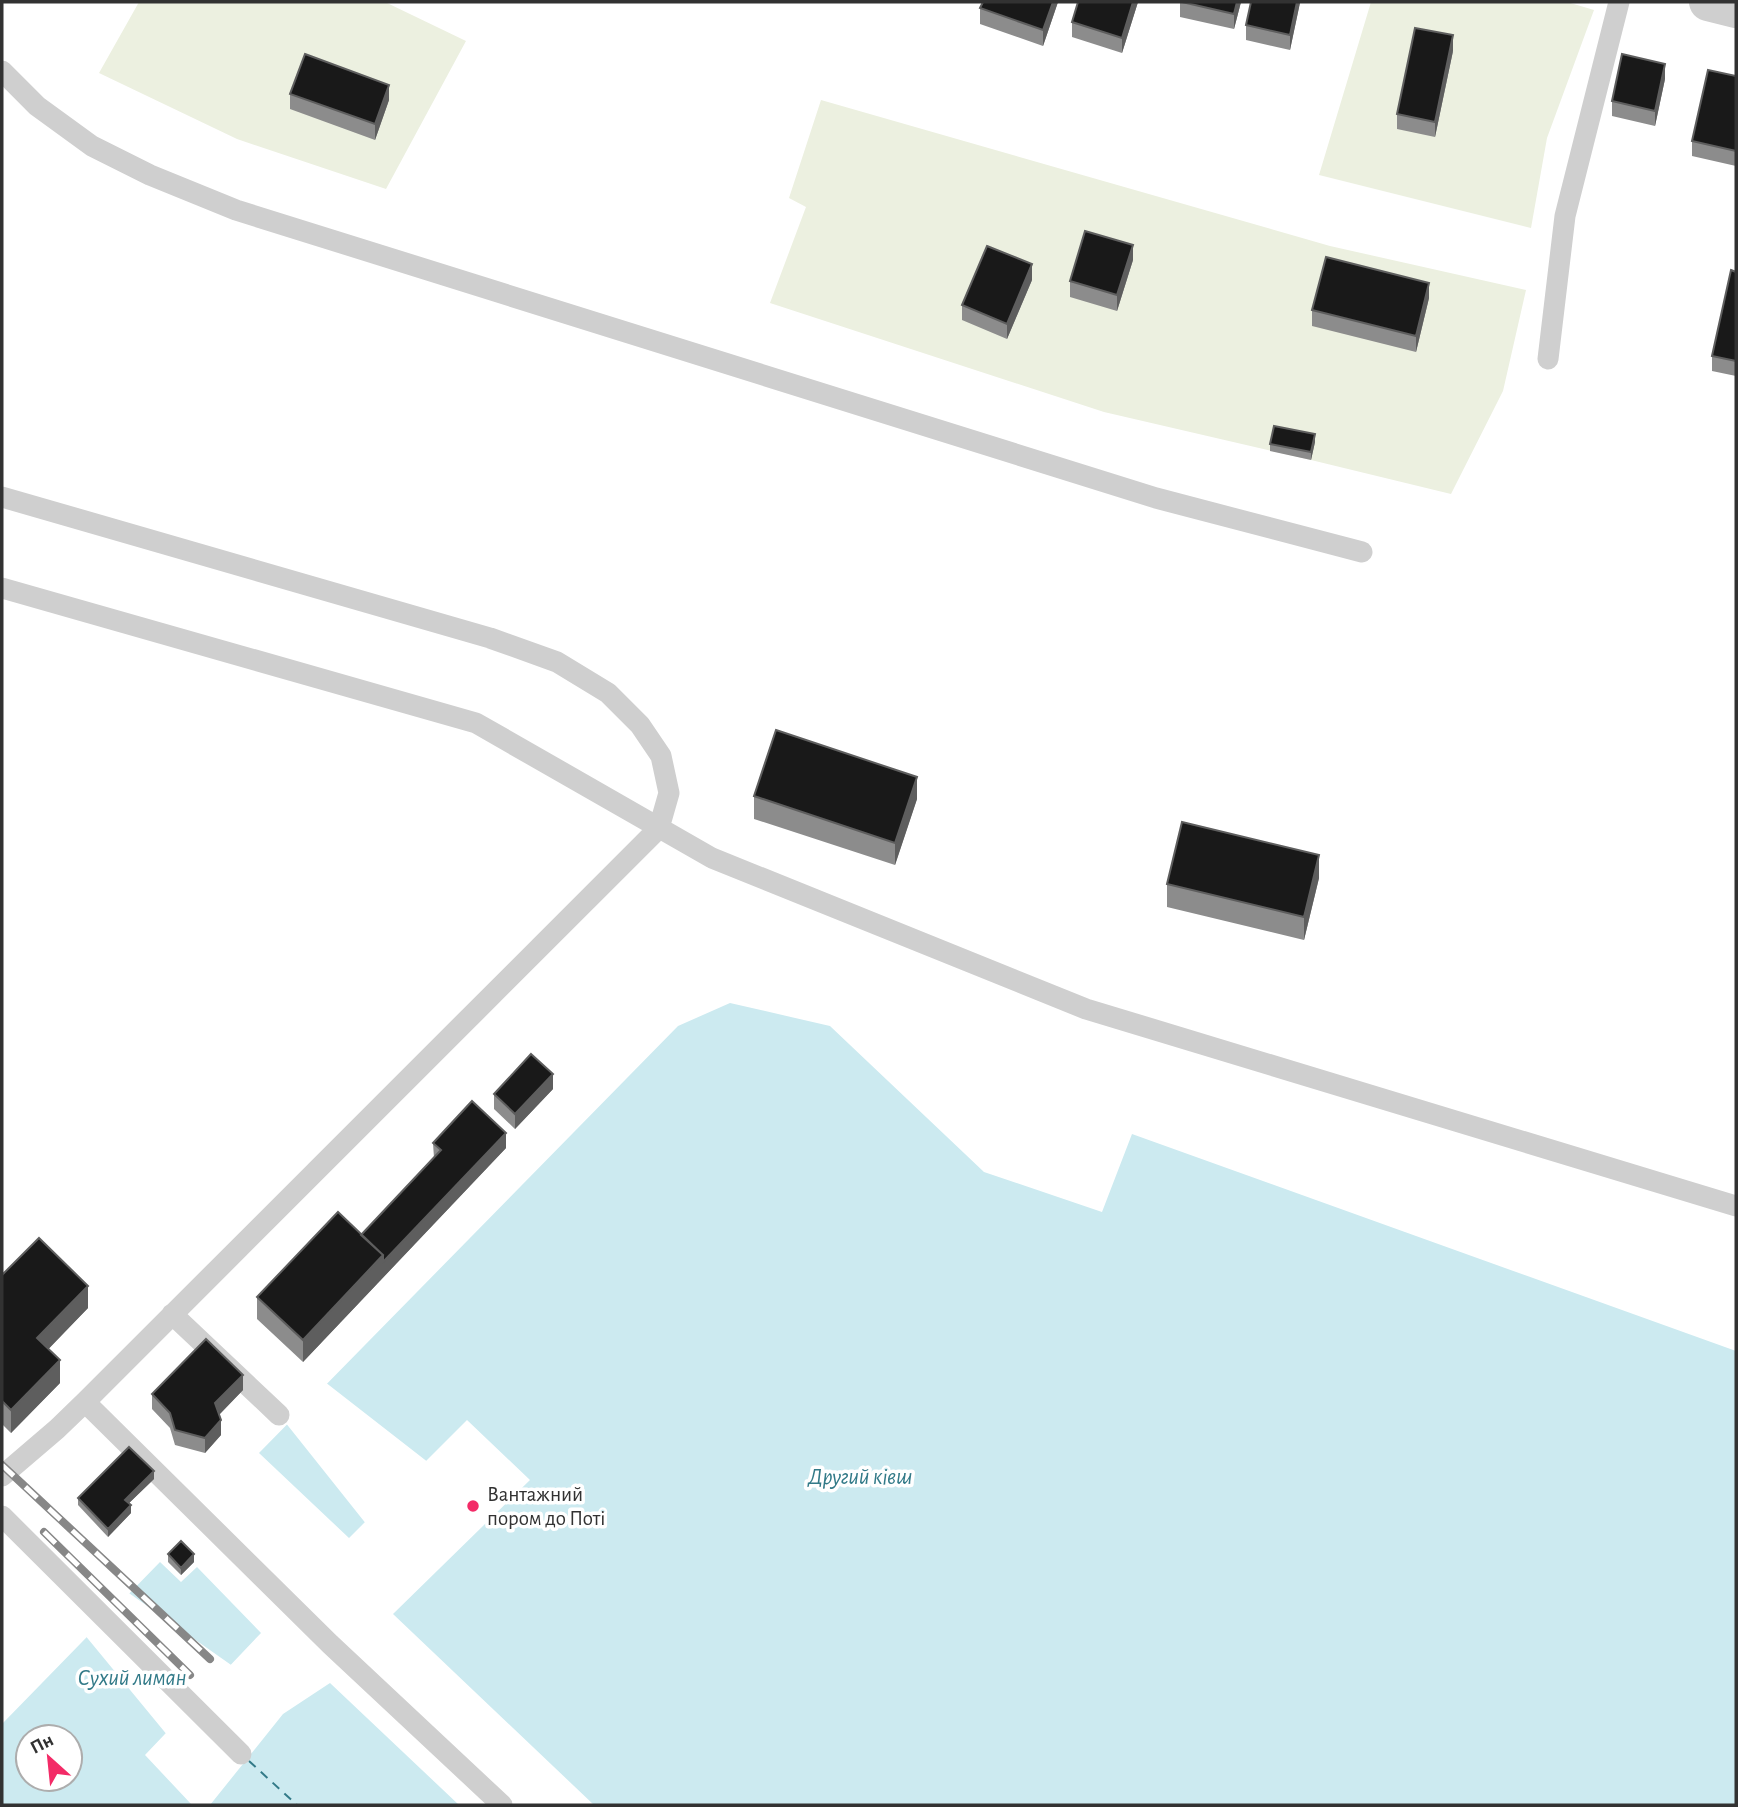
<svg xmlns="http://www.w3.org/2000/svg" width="1738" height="1807" viewBox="0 0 1738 1807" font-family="'Alegreya Sans',sans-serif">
<rect width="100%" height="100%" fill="#fff"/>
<!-- green -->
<path fill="#ecf0e0" d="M139 2H385L466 41 386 189 237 139 99 73Z
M1371 2H1567L1594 10 1547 138 1531 228 1319 175Z
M821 100 1330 246 1526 290 1503 391 1451 494 1311 460 1104 412 770 303 806 207 789 198Z"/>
<!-- water -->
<path fill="#cceaf0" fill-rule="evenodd" d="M730 1003 830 1026 984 1172 1102 1212 1132 1134 1736 1351V1805H594L393 1614 530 1480 467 1420 349 1538 259 1453 678 1026Z
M160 1562 181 1582 197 1567 261 1633 145 1755 192 1805H2V1724ZM28 1737H70V1779H28Z
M330 1683 459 1805H210L283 1714Z"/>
<!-- pier -->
<path fill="#fff" d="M325 1382 429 1463 367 1525 285 1422Z
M126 1591 234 1667 168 1736 84 1634Z"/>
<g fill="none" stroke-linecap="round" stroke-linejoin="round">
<!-- ferry -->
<path stroke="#327a88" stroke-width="2" stroke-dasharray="9 7" stroke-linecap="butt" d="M249 1761 297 1805"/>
<!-- lane -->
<path stroke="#cfcfcf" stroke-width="21" d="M2 71 37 106 92 146 150 175 236 210 1156 498 1362 552
M1548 359 1565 216 1619 2
M2 497 490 638 557 662 608 693 640 725 661 756 669 793 659 828 85 1402 57 1429 2 1476
M2 588 476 723 712 858 1086 1009 1736 1206
M172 1314 279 1415
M85 1402 330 1644 502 1805
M2 1516 241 1754"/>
<!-- street -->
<path stroke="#cfcfcf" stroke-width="38" d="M1708 2 1736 9"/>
<!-- rail casing -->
<g stroke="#878787" stroke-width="8">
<path id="rail" d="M2 1465 210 1659
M44 1532 190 1675"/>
</g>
<!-- rail -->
<use href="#rail" stroke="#fff" stroke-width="5" stroke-dasharray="16" stroke-linecap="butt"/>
</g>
<!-- wall -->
<path fill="#8c8c8c" d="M1058 2 1043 46 980 24V8Z
M1138 2 1122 53 1072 37V22Z
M1180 2H1241L1234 29 1180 17Z
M1300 2 1290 50 1246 40V25Z
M1453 51 1435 137 1397 129V114Z
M1736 76V166L1692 156V141Z
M1665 79 1655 126 1612 116V101Z
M290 94 389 100 375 140 290 109Z
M1133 260 1117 311 1070 297V281Z
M1736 272V376L1712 371V356Z
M1032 280 1007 339 962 320V305Z
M1429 298 1416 352 1312 326V310Z
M1315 442 1311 460 1270 451V444Z
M754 796 917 799 895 865 754 819Z
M1319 878 1304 940 1167 907V884Z
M553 1089 515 1129 494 1109V1094Z
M433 1143 506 1148 303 1362 257 1319V1297L361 1235 434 1158Z
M2 1275 88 1308 48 1349 60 1383 11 1433 2 1424Z
M243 1390 219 1415 221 1435 205 1453 175 1445 170 1428 152 1409V1394Z
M154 1479 129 1503 131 1513 108 1537 78 1505V1498Z
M168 1554 194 1562 181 1575 168 1562Z"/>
<!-- shaded-wall -->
<path fill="#5e5e5e" d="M1053 2H1058L1043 46V30Z
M1133 2H1138L1122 53V38Z
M1237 2H1241L1234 29V14Z
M1297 2H1300V3L1290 50V35Z
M1453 35V51L1435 137V122Z
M1665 64V79L1655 126V111Z
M389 85V100L375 140V124Z
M1133 245V260L1117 311V295Z
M1032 264V280L1007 339V324Z
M1429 283V298L1416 352V336Z
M1315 434V442L1311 460V452Z
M917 777V799L895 865V843Z
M1319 855V878L1304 940V917Z
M553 1074V1089L515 1129V1114Z
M506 1133V1148L303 1362V1340L383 1255Z
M88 1286V1308L37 1361V1338Z
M60 1360V1383L11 1433V1410Z
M243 1375V1390L215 1419V1403Z
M221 1420V1435L205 1453V1438Z
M154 1471V1479L125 1507V1500Z
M131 1505V1513L108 1537V1529Z
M194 1554V1562L181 1575V1568Z"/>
<!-- building -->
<path fill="#191919" stroke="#5e5e5e" stroke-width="2" d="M983 2H1053L1043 30 980 8Z
M1078 2H1133L1122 38 1072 22Z
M1182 2H1237L1234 14Z
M1251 2H1297L1290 35 1246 25Z
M1415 28 1453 35 1435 122 1397 114Z
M305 54 389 85 375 124 290 94Z
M1622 54 1665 64 1655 111 1612 101Z
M1708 70 1736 76V151L1692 141Z
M1085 231 1133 245 1117 295 1070 281Z
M987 246 1032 264 1007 324 962 305Z
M1326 257 1429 283 1416 336 1312 310Z
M1731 270 1736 272V361L1712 356Z
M1274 426 1315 434 1311 452 1270 444Z
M776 730 917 777 895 843 754 796Z
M1182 822 1319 855 1304 917 1167 884Z
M531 1054 553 1074 515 1114 494 1094Z
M472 1101 506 1133 383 1262V1255L361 1235 441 1150 433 1143Z
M338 1212 383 1255 303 1340 257 1297Z
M39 1238 88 1286 37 1338 60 1360 11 1410 2 1401V1275Z
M206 1339 243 1375 215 1403 221 1420 205 1438 175 1430 170 1413 152 1394Z
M129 1447 154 1471 125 1500 131 1505 108 1529 78 1498Z
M181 1541 194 1554 181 1568 168 1554Z"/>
<!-- markers -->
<circle fill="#f32b67" stroke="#fff" stroke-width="2.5" cx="473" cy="1506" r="7"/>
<g text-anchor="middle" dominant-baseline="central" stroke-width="7" stroke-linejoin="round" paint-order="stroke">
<!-- poi labels -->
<g font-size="21" fill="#323232" stroke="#fff" text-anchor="start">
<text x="487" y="1494">Вантажний<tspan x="487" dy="24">пором до Поті</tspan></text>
</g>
<!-- water labels -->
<g font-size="23" font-style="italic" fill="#327a88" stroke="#fff">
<text x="860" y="1477">Другий ківш</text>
<text x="132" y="1678">Сухий лиман</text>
</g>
</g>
<!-- border -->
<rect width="1738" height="1807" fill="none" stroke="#323232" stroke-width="7"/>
<!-- north arrow -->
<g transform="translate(49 1758) rotate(333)"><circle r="33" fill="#ffffff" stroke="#adadad" stroke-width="2"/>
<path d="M0-5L12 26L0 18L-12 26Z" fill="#f32b67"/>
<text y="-10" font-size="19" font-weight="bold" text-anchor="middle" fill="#323232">Пн</text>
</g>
</svg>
